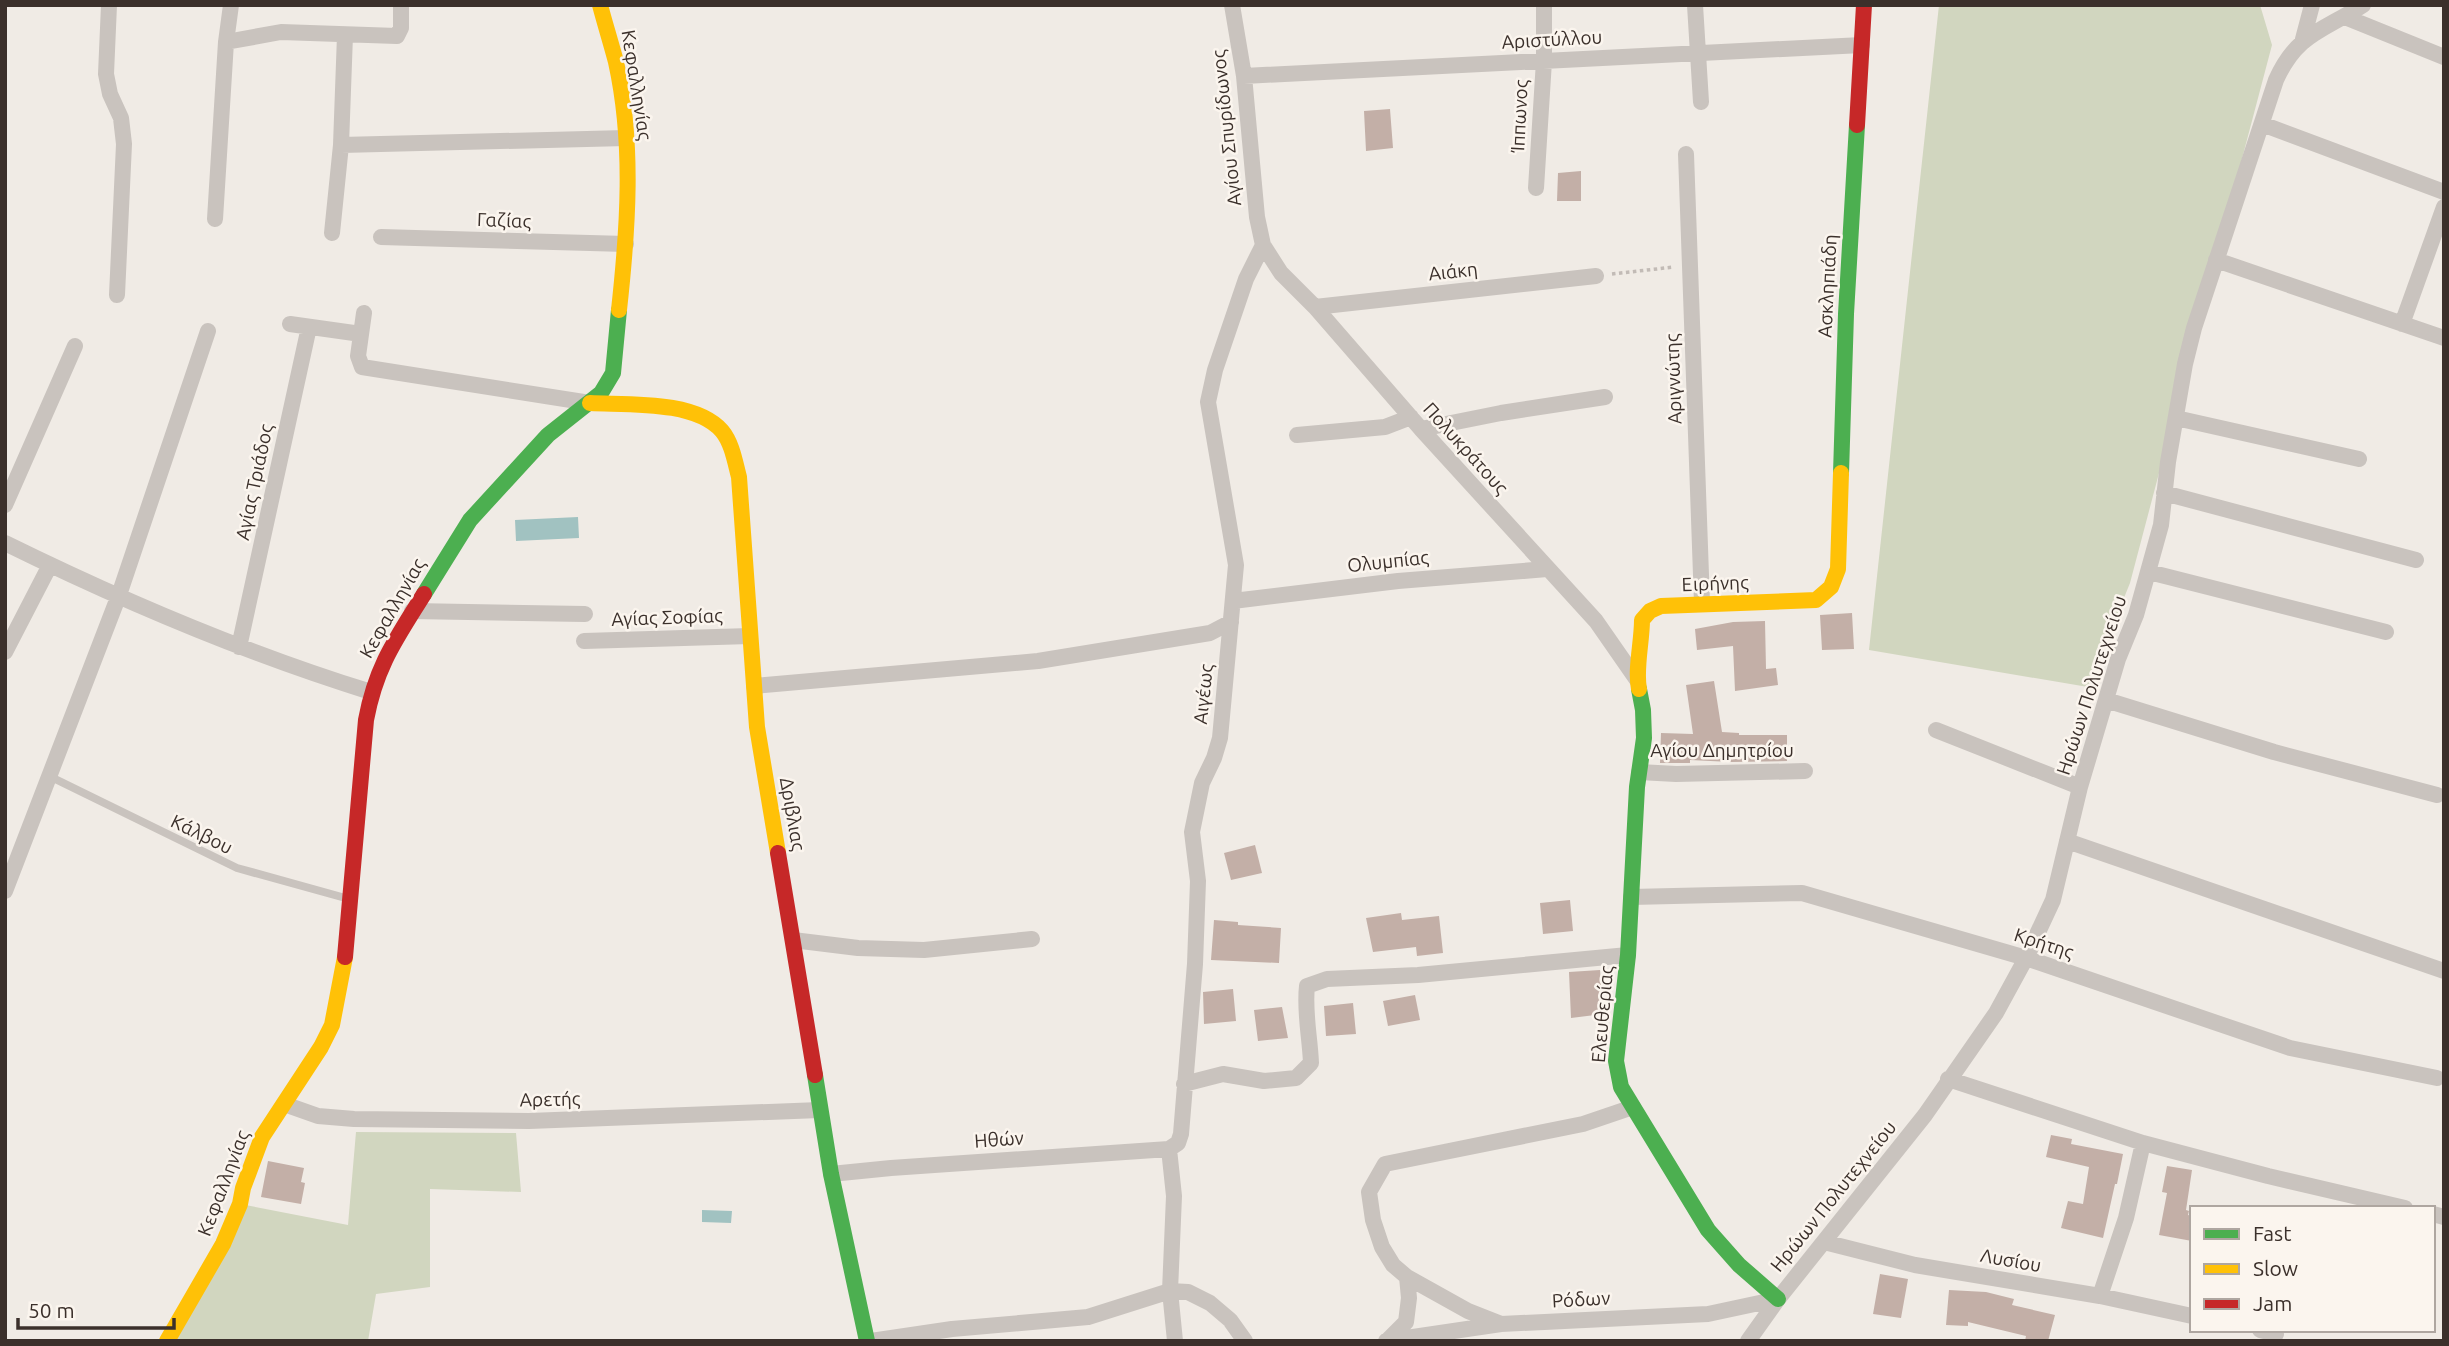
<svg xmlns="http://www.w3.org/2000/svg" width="2449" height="1346" viewBox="0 0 2449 1346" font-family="Ubuntu,sans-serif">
<rect width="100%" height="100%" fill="#f0ebe5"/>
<!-- green -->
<path fill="#d1d6bf" d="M1939 5H2260L2272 45 2130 583 2088 687 1869 650Z
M356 1132 516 1133 521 1192 430 1189V1287L376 1294 368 1341H163L240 1204 348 1225Z"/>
<!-- water -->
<path fill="#a1c2c1" d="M578 517 579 538 516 541 515 520Z
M702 1210 732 1211 731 1223 702 1222Z"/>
<!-- building -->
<path fill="#c3afa7" d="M1390 109 1393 148 1366 151 1364 111Z
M1581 171V201H1557L1558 173Z
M1852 613 1854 649 1822 650 1820 615Z
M1765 621 1766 669 1776 668 1778 685 1735 691 1733 646 1697 650 1695 629 1733 622Z
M1714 681 1722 732 1739 733V735H1787V761L1731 762 1690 760V763H1660L1661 733 1693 734 1686 685Z
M1255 845 1262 873 1231 880 1224 853Z
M1570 900 1573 931 1543 934 1540 903Z
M1401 913 1402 920 1439 916 1443 953 1417 956 1416 947 1373 952 1366 918Z
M1214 920 1238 922V925L1281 928 1279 963 1211 960Z
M1600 970 1603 1014 1571 1018 1569 972Z
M1233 989 1236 1021 1204 1024 1203 992Z
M1415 995 1420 1020 1388 1026 1383 1001Z
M1353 1003 1356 1034 1326 1036 1324 1006Z
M1282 1007 1288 1038 1258 1041 1254 1010Z
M2051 1135 2072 1139 2071 1144 2123 1154 2117 1184H2115L2103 1238 2061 1228 2068 1201 2083 1204 2089 1167 2046 1157Z
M268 1161 304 1168 301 1182 305 1183 301 1204 261 1197Z
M2167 1166 2192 1170 2186 1210 2189 1211 2188 1215 2192 1216V1241L2159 1235 2167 1193 2162 1192Z
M1880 1274 1908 1279 1901 1318 1873 1314Z
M1949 1290 1986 1292 2014 1299 2012 1305 2055 1315 2048 1341H2025L2026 1336 1968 1322V1326L1946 1325Z"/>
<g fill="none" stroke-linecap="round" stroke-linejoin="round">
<!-- path -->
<path stroke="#c2bbb6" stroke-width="3.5" stroke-dasharray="3.5 3.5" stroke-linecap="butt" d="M1612 274 1674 267"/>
<!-- lane -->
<path stroke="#c9c3be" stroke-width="8" d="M49 776 237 868 349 899"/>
<!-- street -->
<path stroke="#c9c3be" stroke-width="16" d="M109 5 106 74 110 94 121 118 124 144 117 295
M1232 5 1244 76 1257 217 1263 245 1281 273 1315 307 1421 429 1596 621 1637 680
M1695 5 1701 102
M2345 17 2444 57
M2303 39 2312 5
M226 42 281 32 397 36 401 28V5
M1244 76 1862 45
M2262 124 2444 192
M341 145 626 138
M1686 154 1702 603
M1536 188 1544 61V5
M215 219 226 42 231 5
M332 233 341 145 345 35
M381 237 626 244
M2216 260 2444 338
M1315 307 1596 276
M364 313 358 356 362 367 590 403
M290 324 361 334
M2402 324 2444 207
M2176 418 2359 459
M1421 429 1501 413 1605 397
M1297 435 1385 427 1411 417
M2164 493 2416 560
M5 505 75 346
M5 543C123 601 245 653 371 692
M2149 572 2386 632
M1233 601 1398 581 1547 569
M412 611 585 614
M584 641 750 636
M239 647 309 327
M5 652 50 565
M754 686 1038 661 1210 633 1231 622
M2106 700 2274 752 2437 795
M1936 730 2080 787
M1639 772 1676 774 1805 771
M2067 841 2444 971
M5 891 119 595 208 331
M1631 897 1802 893 2026 958 2290 1048 2437 1078
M793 940 858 948 924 950 1032 939
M1948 1079 2143 1143 2268 1176 2405 1208
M1184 1084 1223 1074 1264 1081 1296 1078 1311 1063C1310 1037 1304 1012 1307 986L1327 979 1418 975 1628 955
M284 1104 318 1116 354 1119 529 1121 820 1110
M1169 1149 1178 1143 1181 1134 1195 964 1198 881 1192 832 1202 783 1214 758 1220 738 1236 565 1208 402 1215 370 1246 279 1263 245
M1169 1149 1174 1196 1170 1291 1175 1341
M831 1174 891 1168 1169 1149
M2433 1214 2444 1217
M1824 1242 1915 1265 2100 1296 2192 1316
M2100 1296 2126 1218 2143 1143
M1501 1324 1468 1311 1407 1277 1393 1265 1382 1247 1373 1220 1369 1192 1385 1164 1583 1124 1633 1107
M2260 1330 2276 1334
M1388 1340 1406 1322 1409 1298 1407 1277
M871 1341 952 1329 1088 1317 1170 1291 1188 1292 1210 1303 1230 1320 1245 1341
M1386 1341 1501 1324 1708 1314 1778 1299
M1748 1341 1778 1299 1925 1115 1996 1013 2026 958 2053 900 2080 787 2118 659 2136 615 2161 525 2168 462 2185 364 2194 328 2276 80C2297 33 2323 31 2363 5"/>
<!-- fast -->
<path stroke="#4caf50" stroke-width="16" d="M1841 473 1846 314 1857 125
M424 594 470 520 548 435 601 393 613 373 619 310
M1639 689 1643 710 1644 738 1637 787 1628 955 1616 1061 1621 1087 1708 1230 1739 1265 1778 1299
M815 1075 831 1174 867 1341"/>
<!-- slow -->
<path stroke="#ffc107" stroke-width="16" d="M600 5C605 24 611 43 616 62 634 144 628 228 619 310
M590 403C627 405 695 400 722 431 732 443 735 462 739 477L757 727 778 853
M1639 689C1635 669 1642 642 1642 620L1650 611 1661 606 1816 600 1831 587 1838 569 1841 473
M167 1341 223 1244 240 1204 243 1188 262 1137 321 1047 332 1025 345 957"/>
<!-- jam -->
<path stroke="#c62828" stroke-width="16" d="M1857 125 1864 5
M778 853 815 1075
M345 957 366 720C376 666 396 639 424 594"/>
</g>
<g text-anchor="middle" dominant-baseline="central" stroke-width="5" stroke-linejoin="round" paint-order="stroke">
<!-- street labels -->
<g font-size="19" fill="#3b302b" stroke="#fbf5ee">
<text transform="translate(1552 39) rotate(-3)">Αριστύλλου</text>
<text transform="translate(637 85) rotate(81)">Κεφαλληνίας</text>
<text transform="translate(1519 116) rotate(-87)">Ίππωνος</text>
<text transform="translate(1226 128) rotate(-96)">Αγίου Σπυρίδωνος</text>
<text transform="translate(504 220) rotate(2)">Γαζίας</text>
<text transform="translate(1453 271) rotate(-6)">Αιάκη</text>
<text transform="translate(1827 286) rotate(-87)">Ασκληπιάδη</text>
<text transform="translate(1673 379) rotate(-92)">Αριγνώτης</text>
<text transform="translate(1466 448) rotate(48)">Πολυκράτους</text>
<text transform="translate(254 482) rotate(-78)">Αγίας Τριάδος</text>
<text transform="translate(1388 561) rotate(-6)">Ολυμπίας</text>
<text transform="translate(1715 583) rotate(-2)">Ειρήνης</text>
<text transform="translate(392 608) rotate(-60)">Κεφαλληνίας</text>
<text transform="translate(667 617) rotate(-2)">Αγίας Σοφίας</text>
<text transform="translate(2091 685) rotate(-72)">Ηρώων Πολυτεχνείου</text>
<text transform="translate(1203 694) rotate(-84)">Αιγέως</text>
<text x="1722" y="750">Αγίου Δημητρίου</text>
<text transform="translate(793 814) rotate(80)">Δριβλιας</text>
<text transform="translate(202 834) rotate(26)">Κάλβου</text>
<text transform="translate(2044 943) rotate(18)">Κρήτης</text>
<text transform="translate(1602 1014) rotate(-85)">Ελευθερίας</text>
<text transform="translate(550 1099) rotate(-1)">Αρετής</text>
<text transform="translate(999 1139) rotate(-4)">Ηθών</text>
<text transform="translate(223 1183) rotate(-69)">Κεφαλληνίας</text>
<text transform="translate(1833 1196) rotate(-51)">Ηρώων Πολυτεχνείου</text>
<text transform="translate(2011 1260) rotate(10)">Λυσίου</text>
<text transform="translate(1581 1299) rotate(-3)">Ρόδων</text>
</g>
</g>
<!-- border -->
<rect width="2449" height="1346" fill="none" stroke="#3b302b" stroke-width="14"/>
<!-- legend -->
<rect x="2190" y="1206" width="245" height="126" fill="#fbf5ee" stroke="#aea6a0" stroke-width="2"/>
<rect x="2204" y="1229" width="35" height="10" fill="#4caf50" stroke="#aea6a0" stroke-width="2"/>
<text x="2253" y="1241" font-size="21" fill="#3b302b">Fast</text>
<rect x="2204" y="1264" width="35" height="10" fill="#ffc107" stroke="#aea6a0" stroke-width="2"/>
<text x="2253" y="1276" font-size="21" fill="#3b302b">Slow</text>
<rect x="2204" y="1299" width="35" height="10" fill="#c62828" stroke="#aea6a0" stroke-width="2"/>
<text x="2253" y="1311" font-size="21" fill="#3b302b">Jam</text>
<!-- scale -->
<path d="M18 1318v10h156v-10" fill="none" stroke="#3b302b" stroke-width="3.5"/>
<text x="28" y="1318" font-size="21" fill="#3b302b" stroke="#fbf5ee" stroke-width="5" paint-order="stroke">50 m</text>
</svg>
